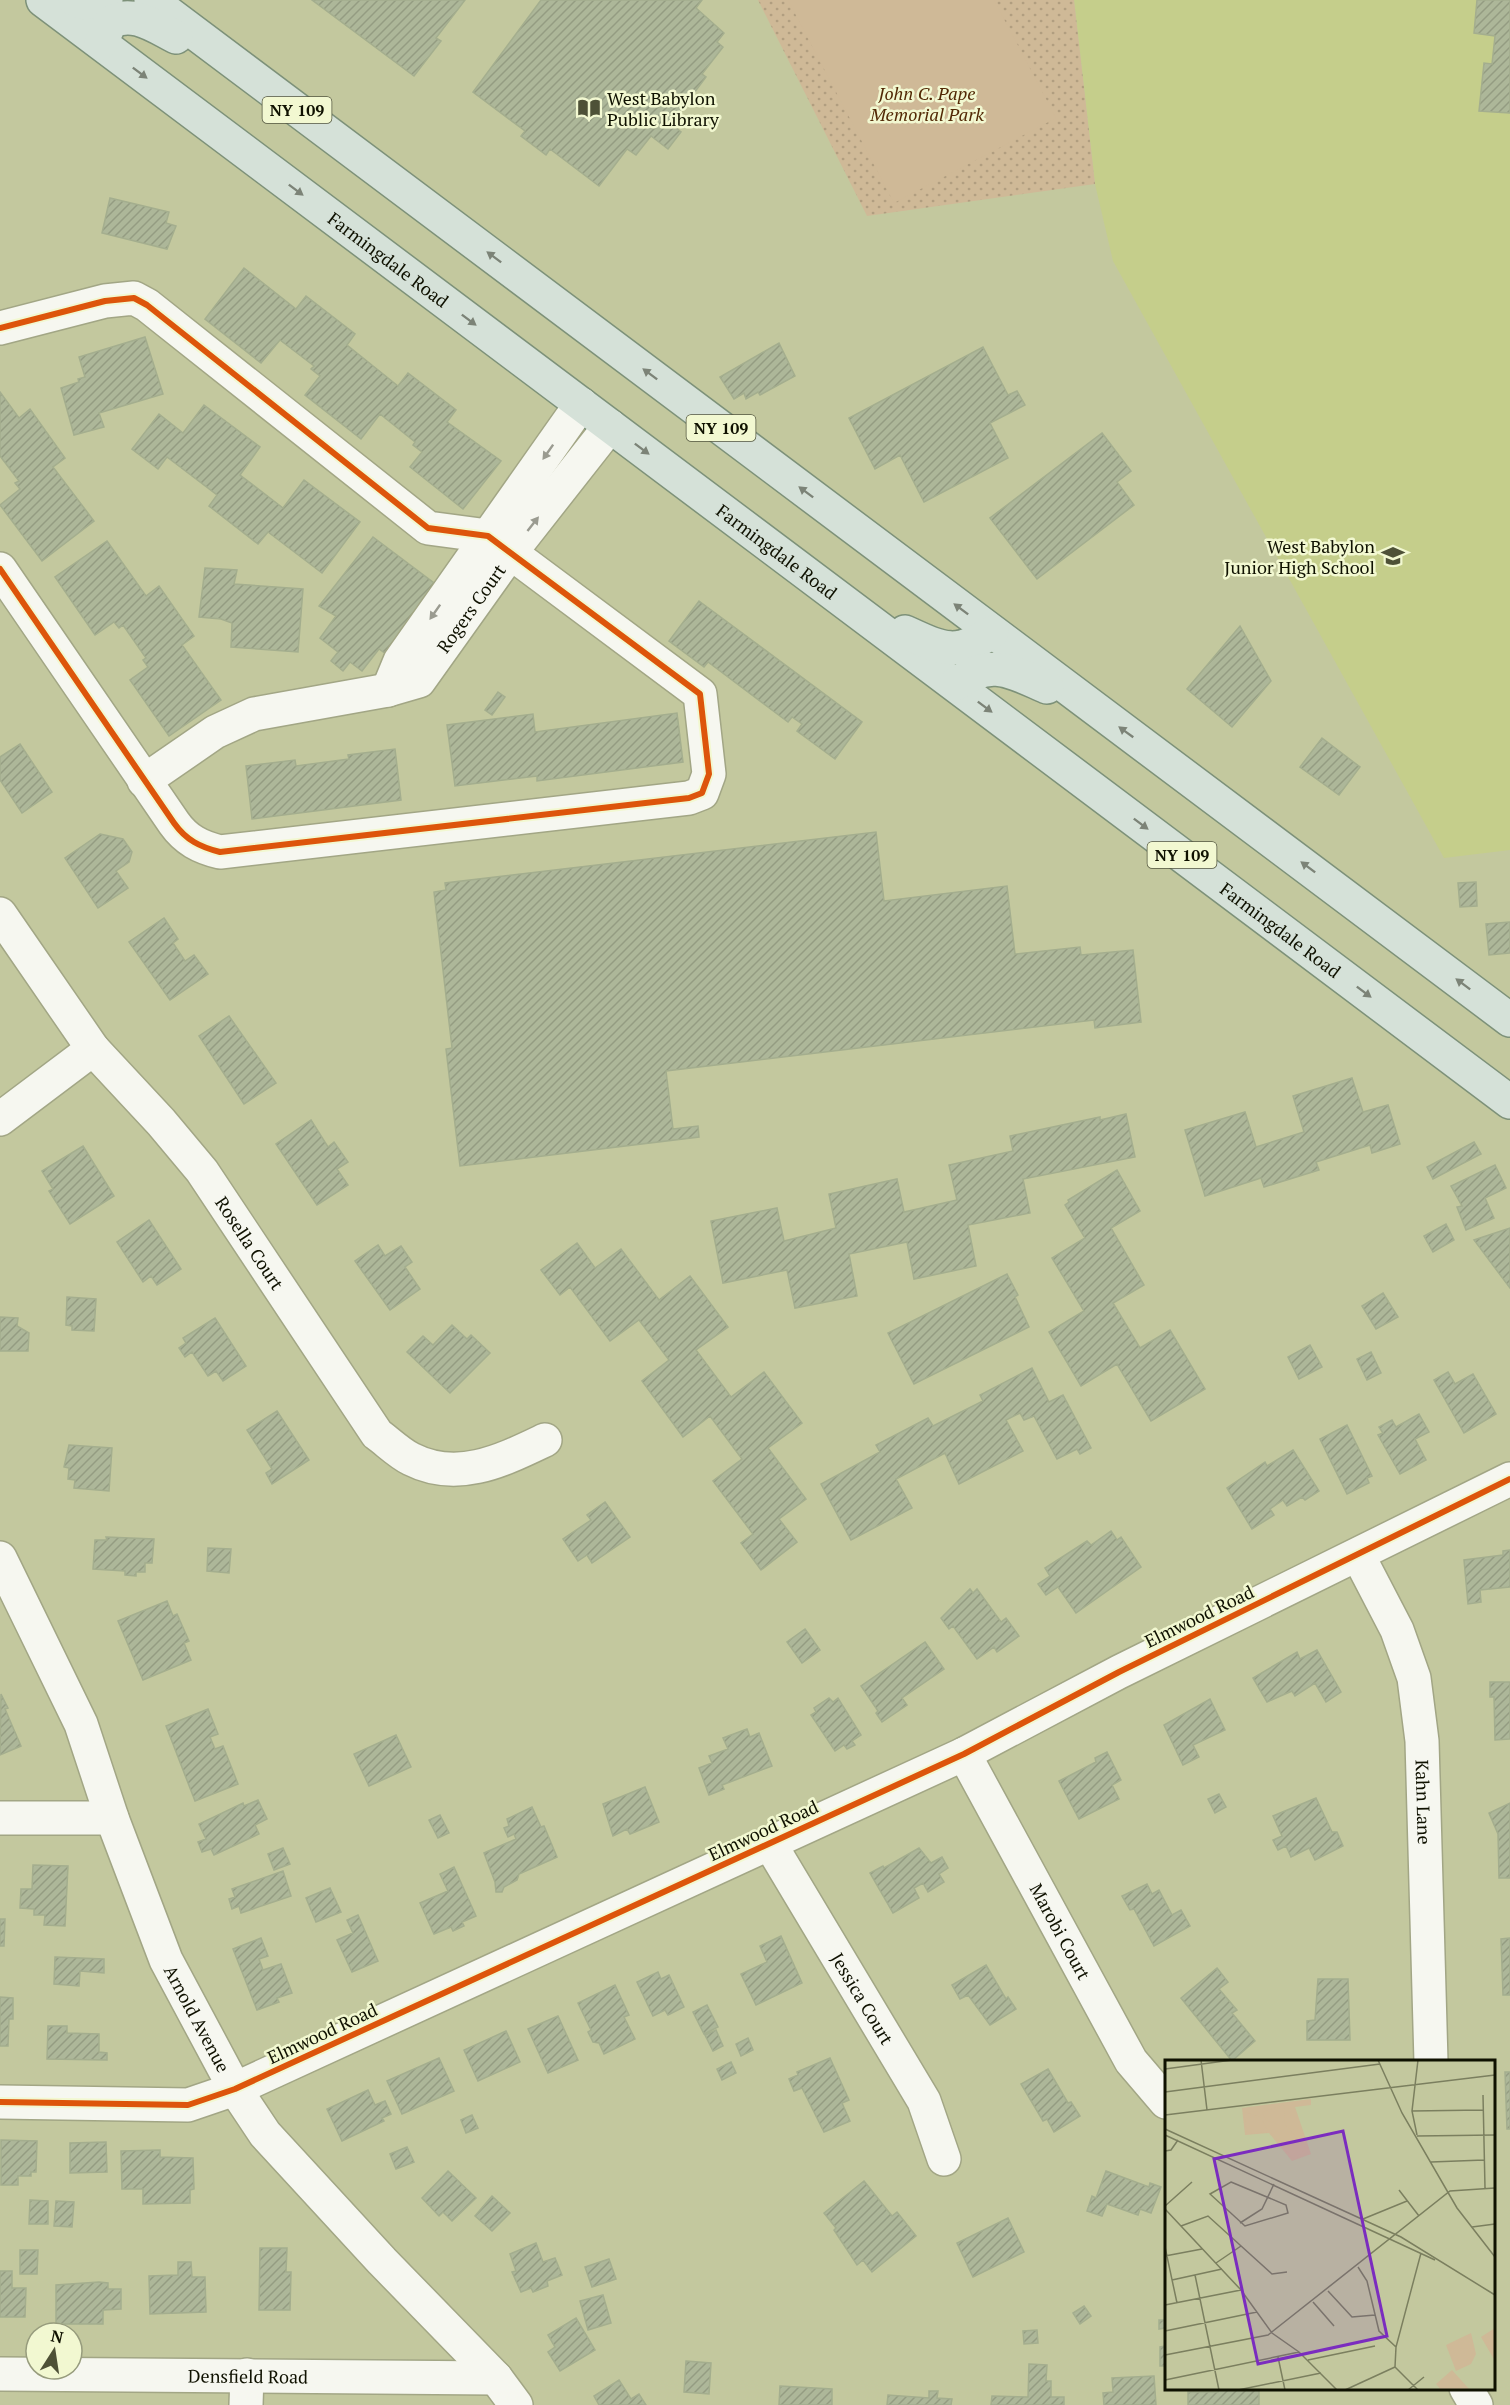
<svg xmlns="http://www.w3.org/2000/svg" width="1510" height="2405" viewBox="0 0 1510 2405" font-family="'PT Serif',serif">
<defs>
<pattern id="park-dots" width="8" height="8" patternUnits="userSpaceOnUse" patternTransform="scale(1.5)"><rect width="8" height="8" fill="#cfb997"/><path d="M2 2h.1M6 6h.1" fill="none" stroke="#b19e80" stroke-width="1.8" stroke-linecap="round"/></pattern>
<pattern id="building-hatch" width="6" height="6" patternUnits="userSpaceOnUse" patternTransform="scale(1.5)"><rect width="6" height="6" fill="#adb799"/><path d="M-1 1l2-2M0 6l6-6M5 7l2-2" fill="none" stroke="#949c82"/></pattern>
</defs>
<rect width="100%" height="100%" fill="#c3c89e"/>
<!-- built -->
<path fill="#c5ce8b" d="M1074 0H1510V850L1444 858 1113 261 1095 184Z"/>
<!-- park -->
<path fill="url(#park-dots)" d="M758 0H1074L1095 184 867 216Z"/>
<!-- pitch -->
<path fill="#cfb997" d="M788 0H994L1056 118 894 203Z"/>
<!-- building -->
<path fill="url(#building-hatch)" stroke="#a4ae8e" stroke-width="1.5" d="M312 0H465L436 38 441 41 414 76Z
M541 0H702L696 8 724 33 717 42 723 47 702 74 706 77 671 124 681 132 668 149 651 136 636 155 627 149 599 186 550 149 546 155 521 136 525 131 473 92Z
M1477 0H1510V113L1479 111 1484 63 1492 64 1495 36 1474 33Z
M110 198 169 212 166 223 176 226 167 249 102 233Z
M244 268 296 309 306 296 355 334 347 345 398 386 408 373 456 410 447 422 501 461 463 509 410 467 422 452 413 445 415 442 380 414 361 439 305 395 320 376 311 369 314 366 280 340 261 363 205 319Z
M145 337 163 394 99 413 104 427 74 435 61 388 79 382 78 379 85 377 79 357Z
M779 343 795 376 760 395 758 392 746 399 744 393 734 399 720 377Z
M983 347 1008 395 1017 391 1025 405 990 423 1008 458 924 502 900 455 875 469 849 418Z
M0 392 19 418 30 409 65 458 53 467 94 521 42 561 0 505 20 489 15 483 19 481 0 456Z
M204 405 260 447 240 475 283 508 304 480 360 522 322 573 268 532 258 544 209 506 217 495 167 457 158 469 132 449 159 414 183 433Z
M1102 433 1131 471 1117 482 1134 505 1037 579 990 518Z
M373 537 438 586 386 654 379 649 362 671 350 662 343 671 331 661 338 652 320 638 336 616 319 606Z
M107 541 146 596 159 586 194 636 182 645 221 700 169 736 130 680 148 667 143 660 146 658 123 625 119 628 114 622 95 635 55 577Z
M205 568 237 570 234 584 303 589 298 652 231 647 232 623 221 619 199 617Z
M699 601 862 722 835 759 797 731 802 724 792 717 788 722 708 662 704 667 669 641Z
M1240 626 1271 681 1232 727 1187 689Z
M498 692 505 697 492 715 485 710Z
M677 713 683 762 537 781V776L455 786 447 725 533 714 535 732Z
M1322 738 1360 767 1339 795 1300 767Z
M20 744 52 792 22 813 0 780V757Z
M395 749 401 800 252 819 246 766 295 760 296 766 349 759 348 755Z
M876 832 884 901 1007 886 1015 954 1080 947 1081 955 1133 950 1141 1022 1095 1028 1094 1020 666 1071 673 1129 698 1126 699 1137 460 1166 446 1049 452 1048 434 892 446 890 445 883Z
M100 834 123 839 132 852 129 862 116 871 128 888 98 908 65 858Z
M1476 882 1477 906 1460 907 1458 883Z
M164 918 178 939 173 943 185 961 194 955 208 974 170 1000 129 942Z
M1510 922V953L1489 955 1486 924Z
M229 1016 276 1083 244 1104 199 1036Z
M1352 1078 1363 1112 1388 1105 1400 1144 1372 1153 1370 1145 1316 1162 1319 1170 1264 1187 1261 1178 1205 1196 1185 1130 1245 1112 1256 1147 1304 1132 1293 1096Z
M1126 1114 1135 1157 1023 1179 1030 1213 968 1225 976 1266 914 1279 907 1242 849 1254 857 1296 795 1308 787 1270 723 1283 711 1221 777 1208 784 1241 836 1228 829 1194 897 1179 904 1212 957 1200 949 1165 1013 1151 1010 1136 1100 1117V1120Z
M311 1120 328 1147 334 1142 348 1162 337 1169 348 1185 317 1205 276 1144Z
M1474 1142 1481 1154 1433 1179 1427 1167Z
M83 1146 114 1196 70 1224 49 1191 53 1189 42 1171Z
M1495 1165 1506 1188 1485 1198 1494 1218 1466 1230 1457 1207 1462 1206 1451 1186Z
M1117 1170 1140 1211 1111 1228 1144 1285 1113 1303 1140 1348 1170 1330 1205 1389 1151 1421 1117 1364 1081 1386 1049 1332 1084 1311 1052 1258 1085 1238 1065 1205 1069 1202 1068 1200Z
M149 1220 181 1269 157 1285 151 1276 143 1282 117 1242Z
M1446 1224 1454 1240 1433 1252 1424 1236Z
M1510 1228V1288L1474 1240Z
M577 1243 595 1268 621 1249 659 1300 690 1276 728 1327 696 1350 731 1397 764 1372 802 1423 768 1448 806 1499 779 1519 797 1542 761 1570 741 1543 753 1534 713 1481 742 1459 710 1416 683 1437 642 1381 669 1360 639 1320 610 1341 570 1287 560 1295 541 1270Z
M378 1245 385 1256 401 1246 412 1262 405 1267 420 1289 390 1310 355 1261Z
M1007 1274 1018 1295 1015 1297 1029 1327 914 1384 888 1333Z
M1383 1293 1398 1317 1376 1329 1362 1306Z
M67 1297 96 1299 94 1331 72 1330V1326L66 1325Z
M0 1317 18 1318 17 1326 29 1333 28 1351H0Z
M215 1318 246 1366 223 1381 216 1371 208 1376 192 1352 185 1357 179 1348 186 1343 183 1338Z
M452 1325 467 1339 471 1335 490 1353 450 1393 407 1352 423 1336 433 1345Z
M1310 1345 1322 1367 1299 1379 1288 1357Z
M1371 1352 1381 1373 1367 1380 1357 1359Z
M1032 1368 1049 1402 1063 1395 1091 1448 1080 1454 1077 1449 1057 1459 1034 1416 1024 1420 1020 1413 1006 1420 1023 1451 959 1484 945 1453 896 1479 912 1508 851 1540 821 1484 880 1452 876 1445 928 1418 933 1426 983 1401 980 1395Z
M1448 1372 1455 1384 1473 1374 1496 1414 1464 1433 1434 1380Z
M277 1411 309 1460 272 1484 266 1473 272 1469 247 1430Z
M1419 1414 1429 1432 1415 1439 1426 1460 1400 1474 1378 1435 1383 1433 1379 1427 1392 1420 1396 1427Z
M1347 1425 1372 1476 1367 1478 1369 1483 1347 1494 1320 1439Z
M69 1445 112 1448 109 1491 74 1488 75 1480 68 1479 69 1468 64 1467Z
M1293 1450 1319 1491 1305 1500 1302 1497 1287 1506 1283 1500 1270 1509 1274 1515 1252 1529 1227 1488 1265 1462 1267 1466Z
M605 1502 630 1537 592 1563 587 1555 578 1561 563 1539 591 1520 587 1515Z
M1111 1531 1117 1540 1121 1537 1141 1567 1076 1613 1058 1587 1046 1595 1038 1584 1050 1576 1045 1568 1087 1541 1091 1545Z
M106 1537 154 1539 152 1563H145V1572H136V1576L125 1575V1571L93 1569 95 1540H107Z
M208 1548 231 1549 229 1573 207 1571Z
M1510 1550V1587L1480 1590 1481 1602 1468 1604 1464 1560 1503 1555V1551Z
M970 1589 973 1593 977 1589 1001 1622 1006 1618 1019 1636 997 1652 994 1647 977 1659 953 1626 949 1629 941 1618Z
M167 1601 173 1616 177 1614 189 1641 184 1643 191 1660 143 1680 118 1621Z
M805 1629 820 1650 802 1663 787 1642Z
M925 1642 944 1669 902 1698 907 1705 882 1722 876 1713 878 1711 861 1686Z
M1317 1650 1341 1692 1326 1702 1315 1683 1295 1696 1292 1691 1267 1702 1253 1678 1297 1652 1300 1659Z
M1490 1682H1510V1739L1495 1740 1494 1697H1490Z
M1 1694 8 1708 5 1709 21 1746 0 1755Z
M829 1698 833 1702 838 1698 861 1735 852 1741 855 1745 847 1749 844 1745 835 1751 811 1715 816 1712 814 1708Z
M1210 1699 1225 1730 1193 1745 1199 1757 1183 1765 1164 1725Z
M208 1709 218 1734 210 1737 215 1749 223 1746 238 1784 195 1801 166 1726Z
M747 1729 750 1737 759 1733 772 1766 722 1785 724 1789 709 1795 699 1768 712 1763 709 1756 728 1749 723 1738Z
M396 1735 411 1767 369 1786 354 1754Z
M1107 1752 1121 1780 1112 1785 1119 1799 1079 1819 1059 1781 1096 1762 1095 1758Z
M645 1787 659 1822 630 1834 627 1829 613 1836 603 1804Z
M1219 1794 1226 1807 1215 1813 1208 1799Z
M1316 1798 1332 1832H1337L1343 1846 1315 1860 1309 1848 1291 1857 1286 1846 1278 1850 1273 1840 1282 1836 1273 1816Z
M258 1800 267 1819 255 1825 259 1834 214 1855 211 1849 202 1852 198 1842 206 1839 199 1824 243 1803 244 1806Z
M1510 1803V1878H1499L1498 1834 1489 1813Z
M532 1807 541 1827 544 1826 557 1857 519 1874 517 1880 504 1887 502 1892H496L495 1882 484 1853 516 1839 514 1834 508 1837 504 1828 509 1826 507 1819Z
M440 1815 449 1833 438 1838 429 1820Z
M283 1848 290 1864 274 1870 268 1854Z
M919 1848 931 1863 942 1857 948 1868 939 1874 944 1882 928 1892 923 1883 914 1888 919 1898 893 1913 870 1873 883 1866 884 1868Z
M33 1865 68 1866 65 1926 44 1925 45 1915H34V1909L20 1908 21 1889H32Z
M454 1867 476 1916 462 1922 464 1926 453 1931 451 1927 434 1934 420 1903 448 1891 440 1874Z
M283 1871 291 1896 241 1913 239 1906 232 1909 229 1899 235 1897 232 1889Z
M1147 1884 1152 1894 1159 1890 1172 1915 1181 1910 1190 1926 1154 1946 1134 1909 1130 1910 1122 1896Z
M330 1888 341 1912 316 1922 306 1898Z
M358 1915 378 1961 352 1972 337 1940 353 1933 347 1920Z
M0 1919H5L4 1946H0Z
M781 1936 802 1983 756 2005 741 1974 767 1962 760 1946Z
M261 1938 268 1956 259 1959 263 1970 281 1964 292 1993 277 1998 279 2002 257 2010 233 1949Z
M1510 1938V1995H1503L1501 1939Z
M55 1957 104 1959V1973L80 1971 79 1986 54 1984Z
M986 1965 1006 1999 1008 1997 1016 2009 990 2025 968 1995 960 1999 952 1985Z
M1217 1968 1228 1982 1219 1989 1237 2010 1232 2013 1255 2041 1232 2061 1181 1998Z
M658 1972 661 1979 669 1975 684 2007 668 2015 665 2010 653 2016 637 1982Z
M1318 1979H1348L1350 2040H1307V2021L1315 2020Z
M615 1985 629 2015 624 2017 635 2039 604 2054 599 2043 593 2042 588 2032 591 2030 578 2003Z
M0 1997 13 1998V2019H9L8 2046H0Z
M707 2005 718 2027 704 2034 693 2012Z
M558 2016 578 2060 548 2073 528 2029Z
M48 2026H67V2033L99 2034V2052L107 2053V2060L47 2059Z
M716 2030 723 2046 713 2051 705 2035Z
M506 2031 520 2062 478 2081 464 2050Z
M748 2038 753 2050 741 2056 736 2044Z
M439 2058 454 2091 402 2114 387 2081Z
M830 2058 849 2100 842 2103 850 2121 824 2132 802 2088 794 2091 789 2079 798 2075 797 2072Z
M731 2062 736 2073 722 2080 717 2069Z
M1048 2069 1068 2103 1071 2102 1080 2116 1054 2132 1047 2119 1043 2121 1021 2084Z
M1505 2072H1510V2129H1507Z
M368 2090 375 2105 385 2101 391 2114 382 2118 384 2121 342 2141 327 2109Z
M472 2115 478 2128 466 2133 461 2120Z
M1 2140 37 2141 36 2172H31V2176H18V2185H1Z
M106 2142 107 2172 70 2173V2143Z
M407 2147 414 2162 396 2169 390 2154Z
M160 2150V2157L193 2158 194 2189 190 2190V2203L143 2204V2189H122L121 2151Z
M448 2171 476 2198 452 2221 443 2212 439 2216 422 2198Z
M1106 2171 1149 2187 1150 2183 1161 2187 1151 2213 1140 2209 1138 2215 1107 2204 1102 2216 1087 2211 1092 2196 1096 2198Z
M864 2181 892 2216 897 2212 916 2236 872 2272 863 2260 857 2265 834 2230 836 2228 824 2213Z
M492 2196 510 2213 492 2231 475 2216Z
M30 2200 48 2201V2224H29Z
M56 2201 74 2202 72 2227 54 2226Z
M1008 2218 1024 2252 973 2277 957 2243Z
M536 2243 543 2262 555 2258 562 2275 547 2281 548 2286 533 2292 531 2288 521 2292 512 2272 516 2271 510 2254Z
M260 2248H287L286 2272H291L290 2310H259Z
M20 2250H38L37 2274H20Z
M609 2259 616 2279 592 2287 585 2267Z
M178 2262H191L192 2277H205L206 2312 150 2314 149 2276 178 2275Z
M0 2271H12V2288H26L25 2317H0Z
M99 2282 108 2283V2289H121V2309L103 2310V2324H56V2285Z
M603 2295 611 2323 588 2330 580 2301Z
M1084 2306 1091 2316 1080 2324 1073 2313Z
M576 2318 595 2350 560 2371 548 2352 555 2347 548 2335Z
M1159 2320H1166V2333L1165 2328 1159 2329Z
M1037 2330 1038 2343 1024 2344 1023 2331Z
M1166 2346V2366H1160V2347Z
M686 2361 711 2363 709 2394 684 2392Z
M1029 2364 1047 2365 1046 2381H1051V2397H1064V2405H991L992 2396 1028 2397Z
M1154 2376 1156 2405H1104L1103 2393 1113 2392 1112 2378Z
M619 2380 631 2399 639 2394 646 2405H599L594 2396Z
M780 2386 832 2389V2405H779Z
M1218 2389H1259V2405H1188V2392H1218Z
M929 2391H938L937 2398 952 2399 951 2405H887L888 2395 929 2398Z"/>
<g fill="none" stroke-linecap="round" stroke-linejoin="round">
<!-- minor casing -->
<g stroke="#a2a685" stroke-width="36">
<g id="minor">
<path d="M0 328 105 301 134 298 147 305 428 528 488 536 700 694 709 774 702 793 689 798 220 852C200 847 186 840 174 823L0 569"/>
<path d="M388 690 400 661 581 404"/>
<path id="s1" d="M144 781 215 732 254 714 388 690 419 681 511 552 610 426"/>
<path id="s2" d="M0 914 93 1049 161 1122 202 1171 377 1434C388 1442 399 1453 411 1459 458 1483 503 1460 545 1440"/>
<path d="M0 1119 93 1049"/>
<path id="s3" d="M1358 1555 1397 1630 1414 1678 1422 1741 1431 2062"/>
<path id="s4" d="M0 1558 81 1724 112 1818 166 1960 235 2089 265 2134 382 2261 496 2378 516 2405"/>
<path id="s5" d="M964 1754 1131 2061 1166 2102"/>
<path d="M0 1818H112"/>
<path id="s6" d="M770 1844 924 2101 944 2159"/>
<path d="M0 2102 188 2105 235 2089 964 1754 1119 1672 1510 1479"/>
<path id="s7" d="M0 2374 496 2378"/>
<path d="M1466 2388 1476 2405"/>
<path d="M246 2405 247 2375"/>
</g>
</g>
<!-- major casing -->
<g stroke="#7d9179" stroke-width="36">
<g id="major">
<path id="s8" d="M43 0 1510 1102"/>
<path d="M75 0 85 3 106 0"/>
<path d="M151 0 1510 1020"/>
<path d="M101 43 110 23C132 9 156 27 176 37"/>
<path d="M905 632C942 649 956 657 992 632"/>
<path d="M956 684C991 658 1010 671 1047 687"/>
</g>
</g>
<!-- minor -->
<use href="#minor" stroke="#f6f7f0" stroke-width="33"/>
<!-- major -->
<use href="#major" stroke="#d5e1d8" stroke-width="33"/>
<!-- cycleway casing -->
<g stroke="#f2f8d1" stroke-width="10">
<path id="cycleway" d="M0 328 105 301 134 298 147 305 428 528 488 536 700 694 709 774 702 793 689 798 220 852C200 847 186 840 174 823L0 569
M0 2102 188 2105 235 2089 964 1754 1119 1672 1510 1479"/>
</g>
<!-- cycleway -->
<use href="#cycleway" stroke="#dd550b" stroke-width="6"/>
</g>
<!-- one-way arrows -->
<defs><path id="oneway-solid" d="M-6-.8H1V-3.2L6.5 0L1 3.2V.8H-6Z" transform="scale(1.5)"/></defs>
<g fill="#7c8377">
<use href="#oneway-solid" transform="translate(140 73) rotate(37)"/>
<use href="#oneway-solid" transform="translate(296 190) rotate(37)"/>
<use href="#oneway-solid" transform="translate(494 257) rotate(-143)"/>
<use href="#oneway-solid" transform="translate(469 320) rotate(37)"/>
<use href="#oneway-solid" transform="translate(650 374) rotate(-143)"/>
<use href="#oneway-solid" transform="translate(642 449) rotate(37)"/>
<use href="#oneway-solid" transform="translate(806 492) rotate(-143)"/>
<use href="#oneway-solid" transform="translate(961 609) rotate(-143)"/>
<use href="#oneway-solid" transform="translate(985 707) rotate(37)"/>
<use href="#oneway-solid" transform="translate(1126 732) rotate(-144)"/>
<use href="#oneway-solid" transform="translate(1141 824) rotate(37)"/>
<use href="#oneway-solid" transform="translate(1308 867) rotate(-143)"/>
<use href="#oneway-solid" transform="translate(1463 984) rotate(-143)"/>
<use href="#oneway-solid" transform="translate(1364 992) rotate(37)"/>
</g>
<g fill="#9a9b90">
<use href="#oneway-solid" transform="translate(548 452) rotate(125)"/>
<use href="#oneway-solid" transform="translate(533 524) rotate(-52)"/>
<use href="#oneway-solid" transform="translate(435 612) rotate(125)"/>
</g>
<!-- icons -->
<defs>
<g id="library-bare" transform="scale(1.8)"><path d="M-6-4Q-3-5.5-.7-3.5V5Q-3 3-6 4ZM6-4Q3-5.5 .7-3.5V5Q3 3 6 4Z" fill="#4e5137" stroke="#f2f8d1" stroke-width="2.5" paint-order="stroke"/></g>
<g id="school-bare" transform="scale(1.8)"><path d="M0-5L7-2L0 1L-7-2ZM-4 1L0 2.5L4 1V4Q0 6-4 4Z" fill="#4e5137" stroke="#f2f8d1" stroke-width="2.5" paint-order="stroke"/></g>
</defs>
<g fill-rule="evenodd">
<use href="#library-bare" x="589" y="108"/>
<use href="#school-bare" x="1393" y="556"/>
</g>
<g text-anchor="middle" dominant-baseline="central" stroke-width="5" stroke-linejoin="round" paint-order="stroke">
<!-- shield labels -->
<g fill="#f2f8d1" stroke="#53563f" stroke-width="1.5">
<rect x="262.5" y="97" width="69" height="26" rx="4.5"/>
<rect x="686.5" y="415" width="69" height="26" rx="4.5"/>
<rect x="1147.5" y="842" width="69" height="26" rx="4.5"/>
</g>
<g font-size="16" font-weight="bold" fill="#0f1100">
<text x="297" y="110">NY 109</text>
<text x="721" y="428">NY 109</text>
<text x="1182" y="855">NY 109</text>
</g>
<!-- park labels -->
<g font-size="18" font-style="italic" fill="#522805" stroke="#f2f8d1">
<text x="927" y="93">John C. Pape<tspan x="927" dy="21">Memorial Park</tspan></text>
</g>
<!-- poi labels -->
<g font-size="18" fill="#0f1100" stroke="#f2f8d1" text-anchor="start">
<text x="607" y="98">West Babylon<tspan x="607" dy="21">Public Library</tspan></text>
<text x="1375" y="546" text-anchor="end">West Babylon<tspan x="1375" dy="21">Junior High School</tspan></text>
</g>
<!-- street labels -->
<g font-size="18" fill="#0f1100" stroke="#f2f8d1">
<text stroke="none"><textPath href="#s8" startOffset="432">Farmingdale Road</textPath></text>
<text stroke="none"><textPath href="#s8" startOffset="918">Farmingdale Road</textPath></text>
<text stroke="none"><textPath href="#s1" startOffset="387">Rogers Court</textPath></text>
<text stroke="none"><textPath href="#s8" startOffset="1548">Farmingdale Road</textPath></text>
<text stroke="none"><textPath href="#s2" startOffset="414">Rosella Court</textPath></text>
<text transform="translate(1199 1616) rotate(-26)">Elmwood Road</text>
<text stroke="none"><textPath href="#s3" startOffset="260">Kahn Lane</textPath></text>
<text transform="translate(763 1830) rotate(-25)">Elmwood Road</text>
<text stroke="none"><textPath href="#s5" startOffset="202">Marobi Court</textPath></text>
<text stroke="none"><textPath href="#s6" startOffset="180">Jessica Court</textPath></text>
<text stroke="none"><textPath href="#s4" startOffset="502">Arnold Avenue</textPath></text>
<text transform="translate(322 2033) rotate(-25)">Elmwood Road</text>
<text stroke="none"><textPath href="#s7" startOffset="248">Densfield Road</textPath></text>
</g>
</g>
<!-- overview -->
<g transform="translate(1165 2060)">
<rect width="330" height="330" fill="#c3c89e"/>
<path d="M146 39V45L130 47 146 94 127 101 104 73 80 75 77 48Z" fill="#cfb997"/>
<path d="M119 45 120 64 141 89 129 100 106 72 113 65 101 60 97 52ZM79 52 96 57 103 72 82 74ZM330 268V301L316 277ZM306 273 311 294 306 304 291 311 281 285ZM287 310 305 330H276L271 324Z" fill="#cfb997"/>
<path fill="none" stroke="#7b7f5f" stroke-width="1.5" d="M36 0 42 50M213 0 237 53 292 148 330 197M0 9 67 0M0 32 215 4M318 35 320 128M247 51 318 50M0 55 330 15M0 69 236 177 330 235M0 75 270 200M252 75 247 51 253 0M252 76 330 75M0 91 6 90 13 80M266 102 319 100M66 122 121 145 123 153 80 166 45 134ZM234 130 254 156M0 146 27 122M0 149 76 230 107 273 134 292 172 330M198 159 242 141M75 163 97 149 109 124M16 166 43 156 107 214 122 212M307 167 330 164M0 187 12 243M0 196 37 189M51 203 76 186M193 207 202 221 214 271 231 287M30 215 54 330M7 220 57 209M163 231 187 257 210 255M148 242 169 266M0 245 76 230M0 271 92 252M0 295 103 275 285 131 330 128M113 297 120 330M143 300 210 286M230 307 231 287 256 193M230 307 253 330M0 320 134 292M73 330 156 313M180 330 230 307M243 330 259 317"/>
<path fill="#7b2cbf" fill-opacity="0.15" stroke="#7b2cbf" stroke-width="3" d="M178 71 222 276 93 304 49 99Z"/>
<rect width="330" height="330" fill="none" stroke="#0f1100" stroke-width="3"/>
</g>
<!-- north arrow -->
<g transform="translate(54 2351) rotate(12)"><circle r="28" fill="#f2f8d1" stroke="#979c7d" stroke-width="1.5"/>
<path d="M0-4.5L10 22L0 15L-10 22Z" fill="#4e5137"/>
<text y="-9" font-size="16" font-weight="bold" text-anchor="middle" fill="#0f1100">N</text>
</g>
</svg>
